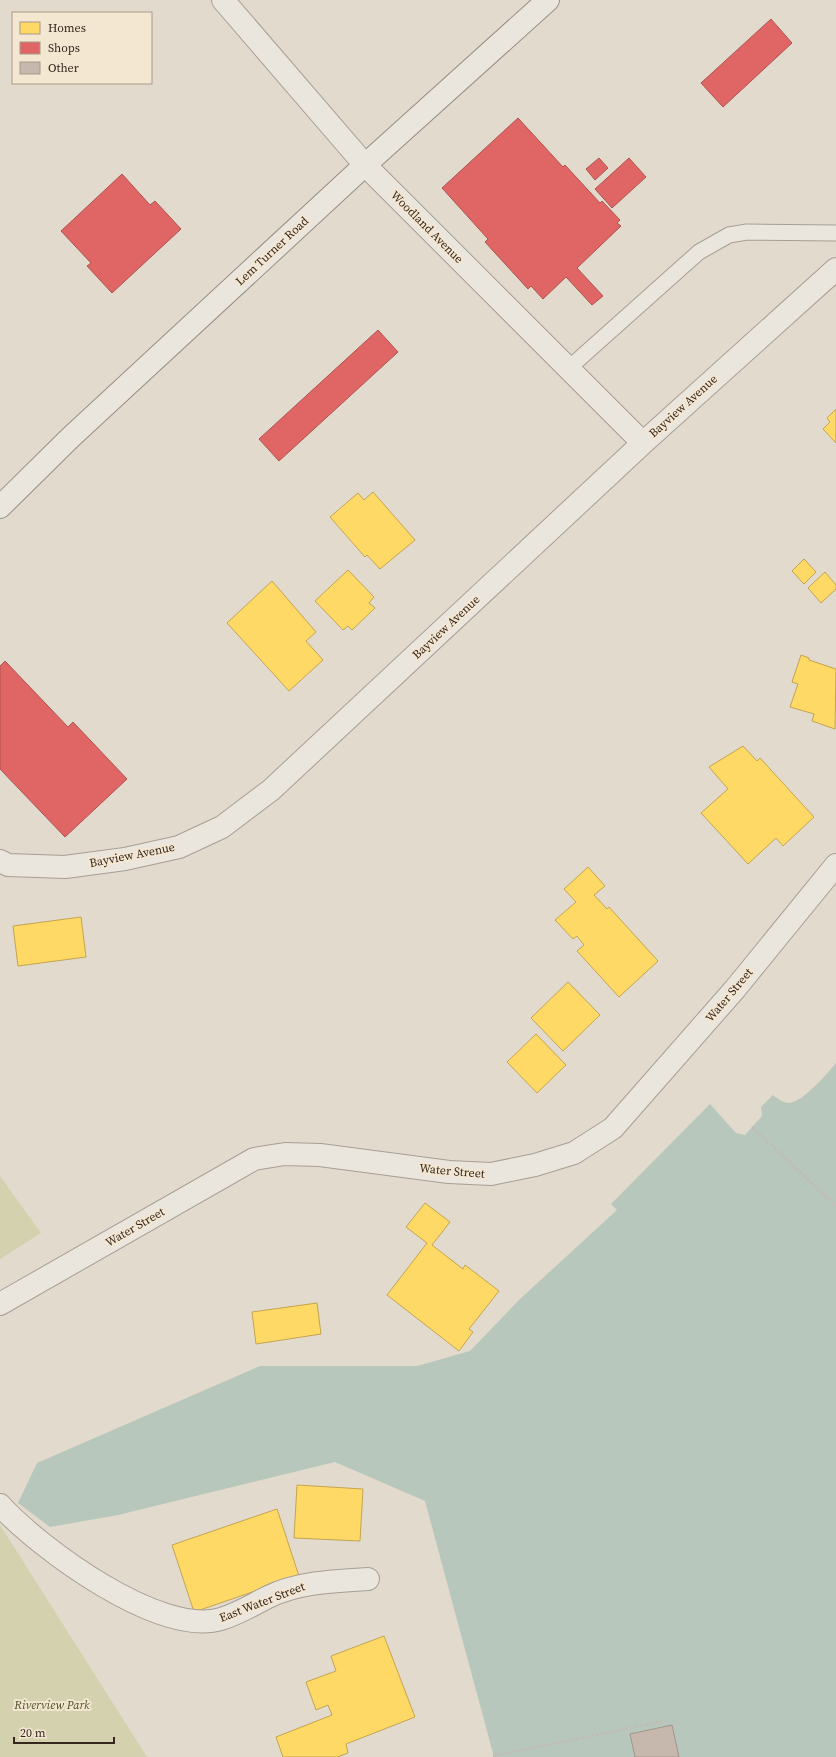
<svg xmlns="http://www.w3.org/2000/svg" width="836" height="1757" viewBox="0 0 836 1757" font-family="'Source Serif 4',serif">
<rect width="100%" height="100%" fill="#e2dacc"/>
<!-- green -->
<path fill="#d4d1ae" d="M0 1176 41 1233 0 1259Z
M0 1525 147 1757H0Z"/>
<!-- water -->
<path fill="#b7c7bc" d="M836 1063V1757H494L425 1501 335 1462 118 1515 50 1527 18 1503 37 1463 260 1366H417L470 1351 520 1299 617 1210 611 1204 710 1104 736 1133 745 1135 762 1116 761 1107 773 1095C777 1098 783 1103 789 1103 803 1102 827 1074 836 1063Z"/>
<!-- homes -->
<path fill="#ffd966" stroke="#c3a450" d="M836 409V443L823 429 830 422 827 418Z
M373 492 415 540 380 569 367 555 365 557 330 517 358 493 364 500Z
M804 559 816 572 804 584 792 571Z
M348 570 374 597 369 603 375 608 352 630 348 626 343 630 315 601Z
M825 572 836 585V589L821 603 808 588Z
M272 581 316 632 306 641 323 660 289 691 227 623Z
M801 655 809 658V660L836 669 835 729 812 721 814 714 790 707 798 684 792 682Z
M743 746 757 761 760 758 814 817 783 846 776 838 748 864 701 813 728 789 709 767Z
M588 867 605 886 594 895 607 909 609 907 658 961 619 997 577 951 584 945 577 936 573 939 555 920 576 902 564 889Z
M81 917 86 957 18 966 13 926Z
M568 982 600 1015 563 1051 531 1018Z
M536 1034 566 1065 537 1093 507 1062Z
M425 1203 450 1222 432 1245 463 1269 465 1265 499 1291 469 1329 473 1332 459 1351 387 1295 427 1243 406 1227Z
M317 1303 321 1334 256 1344 252 1312Z
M297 1485 363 1489 360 1541 294 1538Z
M277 1509 299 1576 194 1612 172 1545Z
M384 1636 415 1717 346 1744 348 1753 337 1757H283L276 1737 332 1715 328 1705 316 1710 306 1682 336 1671 331 1656Z"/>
<!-- shops -->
<path fill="#e06666" stroke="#ad5350" d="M771 19 792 43 723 107 701 83Z
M518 118 563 167 565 165 600 203 602 201 620 220 617 223 621 226 577 268 603 296 592 305 566 277 543 299 531 286 528 289 485 242 488 239 442 188Z
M599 158 608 168 595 180 586 169Z
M629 158 646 177 612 208 595 189Z
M122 174 150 205 155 201 181 229 112 293 87 266 91 263 61 231Z
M378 330 398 352 279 461 259 439Z
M5 661 68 727 73 722 127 779 65 837 0 769V666Z"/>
<!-- building -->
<path fill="#c6b8ad" stroke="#a2968c" d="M672 1725 679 1757H635L630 1734Z"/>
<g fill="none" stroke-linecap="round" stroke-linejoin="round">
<!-- service casing -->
<g stroke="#a79f95" stroke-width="17">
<path id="service" d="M569 368 699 252 729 235 747 232 836 233"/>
</g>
<!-- minor casing -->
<g stroke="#a79f95" stroke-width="24">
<path id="minor" d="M223 0 365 165 643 443
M0 861 8 865 65 867 125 859 179 847 222 827 271 790 643 443 836 269
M0 1304 254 1159 285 1154 320 1155 449 1172 491 1174 535 1165 574 1153 613 1128 735 989 836 865
M0 1505C40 1549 160 1637 221 1619 238 1614 252 1605 268 1597 299 1582 335 1581 368 1579"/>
</g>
<!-- secondary casing -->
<g stroke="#978f85" stroke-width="24">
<path id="secondary" d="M0 507 71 437 365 165 548 0"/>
</g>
<!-- path -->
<path stroke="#c3bcb4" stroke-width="2.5" stroke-dasharray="3 2" stroke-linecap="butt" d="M752 1127 836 1206
M493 1756 664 1721"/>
<!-- service -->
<use href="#service" stroke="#eae5dd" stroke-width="15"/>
<!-- minor -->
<use href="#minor" stroke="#eae5dd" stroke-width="22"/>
<!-- secondary -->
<use href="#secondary" stroke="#eae5dd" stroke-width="22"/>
</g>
<g text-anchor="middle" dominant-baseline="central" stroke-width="4" stroke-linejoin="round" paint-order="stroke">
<!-- street labels -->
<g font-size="12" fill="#36271e" stroke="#f4e7d1">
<text transform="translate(427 227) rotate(45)">Woodland Avenue</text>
<text transform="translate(272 251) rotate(-43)">Lem Turner Road</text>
<text transform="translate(683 406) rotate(-42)">Bayview Avenue</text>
<text transform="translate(446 627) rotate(-43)">Bayview Avenue</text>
<text transform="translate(132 855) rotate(-11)">Bayview Avenue</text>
<text transform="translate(729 995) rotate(-50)">Water Street</text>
<text transform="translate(452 1171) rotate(5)">Water Street</text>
<text transform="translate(135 1227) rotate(-30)">Water Street</text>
<text transform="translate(262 1602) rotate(-21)">East Water Street</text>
</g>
<!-- park labels -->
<g font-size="12" font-style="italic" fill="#4a5125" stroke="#f4e7d1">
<text x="52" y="1705">Riverview Park</text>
</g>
</g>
<!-- legend -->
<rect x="12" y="12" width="140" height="72" fill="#f4e7d1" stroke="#a89a89"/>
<rect x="20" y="22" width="20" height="12" fill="#ffd966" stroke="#a89a89"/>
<text x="48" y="32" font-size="12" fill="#36271e">Homes</text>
<rect x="20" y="42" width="20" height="12" fill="#e06666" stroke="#a89a89"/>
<text x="48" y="52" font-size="12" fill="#36271e">Shops</text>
<rect x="20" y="62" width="20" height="12" fill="#c6b8ad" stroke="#a89a89"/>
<text x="48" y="72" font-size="12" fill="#36271e">Other</text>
<!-- scale -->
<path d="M14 1737v6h100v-6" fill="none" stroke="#36271e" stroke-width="2"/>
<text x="20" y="1737" font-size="12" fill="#36271e" stroke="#f4e7d1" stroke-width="3" paint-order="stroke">20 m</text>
</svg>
